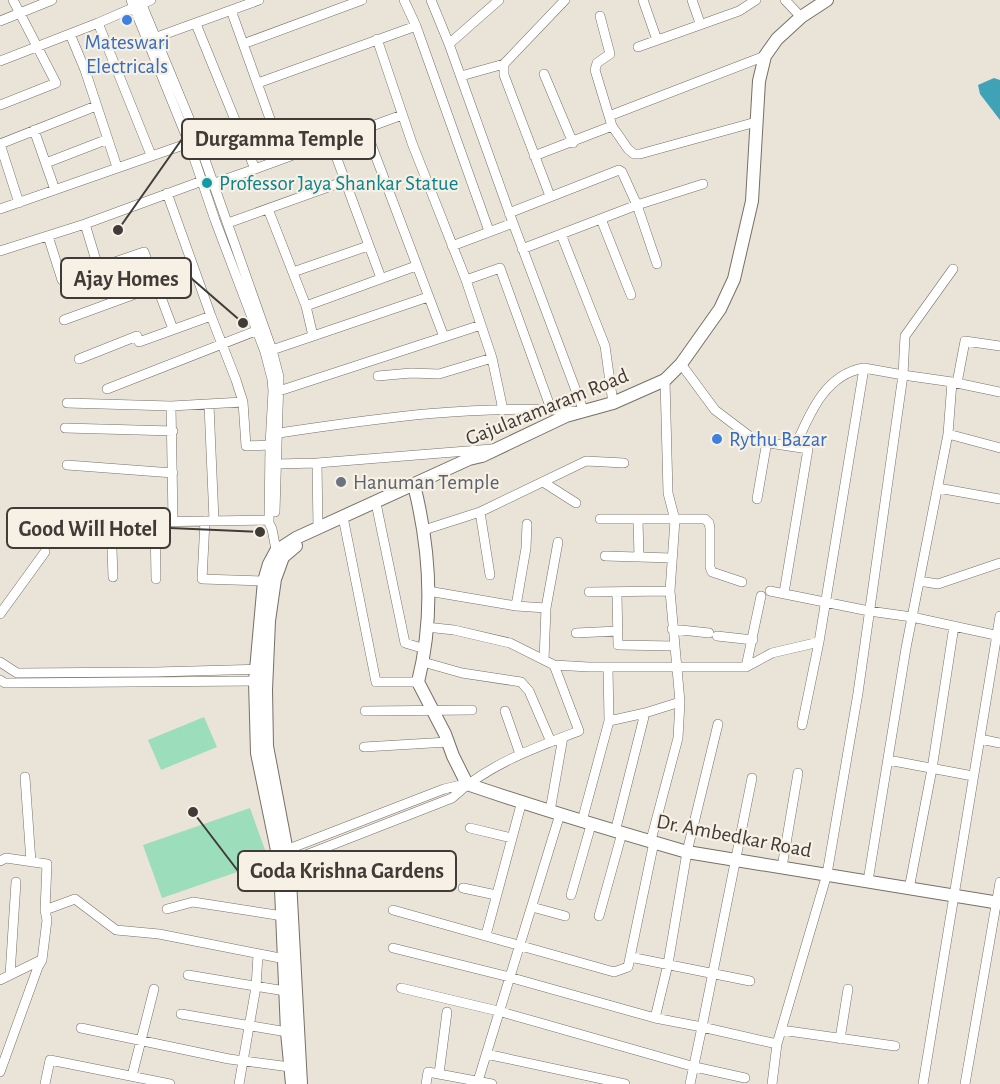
<svg xmlns="http://www.w3.org/2000/svg" width="1000" height="1084" viewBox="0 0 1000 1084" font-family="'Alegreya Sans',sans-serif">
<rect width="100%" height="100%" fill="#eae3d8"/>
<!-- green -->
<path fill="#9cdebc" d="M204 717 217 747 161 770 148 740Z
M250 808 269 861 162 898 143 845Z"/>
<!-- water -->
<path fill="#3fa2b7" d="M994 78 1000 80V120L980 94 978 85Z"/>
<g fill="none" stroke-linecap="round" stroke-linejoin="round">
<!-- street casing -->
<g stroke="#767067" stroke-width="10">
<path id="street" d="M131 0 189 143 215 220 265 352 272 379 273 391 270 445 269 523 272 529 277 555
M140 0 198 140 272 350 279 377 275 512
M404 0 416 26 489 231
M643 0 657 40
M692 0 700 23
M785 0 801 17
M231 10 284 158
M0 21 52 0
M98 23 151 155
M196 24 255 169 402 115
M70 34 85 70 117 167
M157 37 259 0
M377 39 412 143 466 280 492 358 503 410
M243 44 362 0
M449 44 499 0
M638 47 739 11 756 0
M0 61 98 23 151 0
M544 74 573 143
M461 76 504 64
M258 83 416 26
M0 105 56 83 13 0
M609 116 765 56
M612 126 628 149 634 154H640L756 122
M365 128 444 337
M34 130 55 190
M330 140 381 278
M534 156 612 126 595 70 597 63 610 54 600 16
M46 163 108 139
M209 185 255 169
M167 193 211 316 236 380 243 402 246 446 270 445
M550 196 504 75V64L565 0
M19 203 0 144 96 106
M0 209 189 143
M268 209 306 306 313 336
M509 213 619 170 622 172 637 205 657 264
M601 219 631 295
M228 223 345 181
M85 224 98 267
M561 234 605 346 613 403
M48 236 62 280 144 252 173 329
M452 246 513 223
M522 249 637 205 703 184
M0 251 85 224 202 181
M953 269 905 336 903 375 952 382 1000 392
M293 272 368 246
M466 280 500 268 551 409
M306 306 416 266
M64 320 157 286
M272 350 428 297
M79 359 137 336 139 342 211 316
M681 364 715 410 756 441 808 449 784 593
M378 376 411 373 439 374 492 358
M952 382 948 434 1000 448
M957 383 965 341 1000 346
M107 389 258 330
M279 391 481 325
M67 403 171 406 243 402
M209 405 214 520
M171 406 173 520
M65 428 173 431
M279 433C379 418 483 403 584 412L513 223 449 44 431 0
M795 447C809 415 825 374 864 368
M317 463 492 449
M277 464 317 463 318 528
M67 465 173 473
M543 482 576 503
M938 488 1000 499
M757 499 767 441
M377 508 405 643 425 649
M480 512 490 575
M600 519H705L709 523 710 528V567L712 572 742 582
M638 520 639 557
M155 521 156 579
M205 521 202 579 264 581
M111 522 113 577
M344 522 376 682H418
M83 523 269 520
M424 530 480 512 586 461 624 463
M605 556 672 558
M919 581 938 584 1000 563
M428 591 516 606 546 608
M770 591 869 611 912 617 1000 636
M589 592 670 591
M617 593 618 645 674 646
M516 606 526 548 527 524
M0 614 45 552
M426 627 454 630 510 643 554 665 589 667H746L772 653 819 642
M672 629 709 633
M576 633 618 631
M717 636 753 640
M544 660 546 608 558 542
M0 662 17 673 156 672 261 669
M423 662 462 673 521 682 529 691 551 742
M746 667 761 596
M0 680 5 683 260 681
M365 711 472 710
M505 711 520 754
M609 721 645 713 680 702
M980 739 1000 743
M364 747 448 742
M888 760 973 776
M25 777 31 862
M550 811 563 737
M582 821 609 721 608 668
M470 828 512 838
M615 832 645 713
M651 840 678 738 680 702 670 591 675 520 668 493 665 380
M281 852 444 789 465 784
M0 861 6 858 47 864 45 910 47 920 42 960 38 967 0 1072
M283 864 452 798C487 765 534 748 579 731L554 665
M782 867 798 773
M868 881 906 648 948 434
M463 888 496 895
M909 889 932 769 954 626
M571 895 591 825
M532 907 565 916
M167 909 193 902 283 916
M45 910 75 899 116 930 159 934 285 959
M393 910 614 972 628 967 654 842
M599 916 622 833
M486 935 522 801
M393 948 509 977 655 1018 668 964 687 852 718 724
M630 957 750 981
M10 975 16 882
M188 975 285 991
M0 980 41 960
M401 988 498 1011 695 1067 745 1078
M181 1014 287 1032
M655 1018 702 1027 752 778
M81 1028 229 1059 290 1067
M781 1030 895 1046
M840 1039 848 989
M486 1054 625 1084
M439 1074 447 1012
M132 1076 154 989
M478 1081 560 814
M45 1084 50 1060 170 1084
M239 1084 256 987 258 955
M426 1084 428 1072 492 1084
M690 1084 702 1027 777 1044
M772 1084 777 1044 827 874 858 693 903 375 864 368 819 642 802 725
M923 1084 1000 616
M965 1084 1000 882"/>
</g>
<!-- secondary casing -->
<g stroke="#767067" stroke-width="14">
<path id="secondary" d="M414 485C430 549 434 618 418 682L445 734 453 756 467 784C540 809 614 831 687 852L1000 903
M296 546 283 557 275 579 269 621 266 690 267 746 289 862 301 1084
M292 1084 287 1032 280 865 257 753 255 681 264 581 269 564 276 551 296 538 469 459 482 456 566 416 613 403 665 380 681 364 720 309 734 279 752 201 759 81 765 56 777 39 801 17 827 0"/>
</g>
<!-- street -->
<use href="#street" stroke="#fff" stroke-width="9"/>
<!-- secondary -->
<use href="#secondary" stroke="#fff" stroke-width="12"/>
</g>
<!-- markers -->
<g fill="#3f7fe0" stroke="#f7f0e5" stroke-width="2">
<circle cx="127" cy="20" r="6"/>
<circle cx="717" cy="439" r="6"/>
</g>
<circle fill="#0f9aa8" stroke="#f7f0e5" stroke-width="2" cx="207" cy="183" r="6"/>
<circle fill="#6b7280" stroke="#f7f0e5" stroke-width="2" cx="341" cy="482" r="6"/>
<g text-anchor="middle" dominant-baseline="central" stroke-width="4.5" stroke-linejoin="round" paint-order="stroke">
<!-- shop labels -->
<g font-size="21" fill="#366cbe" stroke="#f7f0e5">
<text x="127" y="42">Mateswari<tspan x="127" dy="24">Electricals</tspan></text>
<text x="729" y="439" text-anchor="start">Rythu Bazar</text>
</g>
<!-- culture labels -->
<g font-size="21" fill="#0d838f" stroke="#f7f0e5" text-anchor="start">
<text x="219" y="183">Professor Jaya Shankar Statue</text>
</g>
<!-- street labels -->
<g font-size="21" fill="#3f3c38" stroke="#f7f0e5">
<text transform="translate(547 407) rotate(-22)">Gajularamaram Road</text>
<text transform="translate(734 836) rotate(11)">Dr. Ambedkar Road</text>
</g>
<!-- worship labels -->
<g font-size="21" fill="#5b616d" stroke="#f7f0e5" text-anchor="start">
<text x="353" y="482">Hanuman Temple</text>
</g>
</g>
<!-- callouts -->
<path fill="none" stroke="#3f3c38" stroke-width="2" d="M118 230L182 139M243 323L191 278M260 532L170 528M193 812L238 871"/>
<g fill="#3f3c38" stroke="#f7f0e5" stroke-width="2">
<circle cx="118" cy="230" r="6"/>
<circle cx="243" cy="323" r="6"/>
<circle cx="260" cy="532" r="6"/>
<circle cx="193" cy="812" r="6"/>
</g>
<g fill="#f7f0e5" stroke="#3f3c38" stroke-width="2">
<rect x="182" y="119" width="193" height="40" rx="6"/>
<rect x="61" y="258" width="130" height="40" rx="6"/>
<rect x="7" y="508" width="163" height="40" rx="6"/>
<rect x="238" y="851" width="218" height="40" rx="6"/>
</g>
<g font-size="22" text-anchor="middle" font-weight="bold" fill="#3f3c38">
<text x="279" y="146">Durgamma Temple</text>
<text x="126" y="286">Ajay Homes</text>
<text x="88" y="536">Good Will Hotel</text>
<text x="347" y="878">Goda Krishna Gardens</text>
</g>
</svg>
